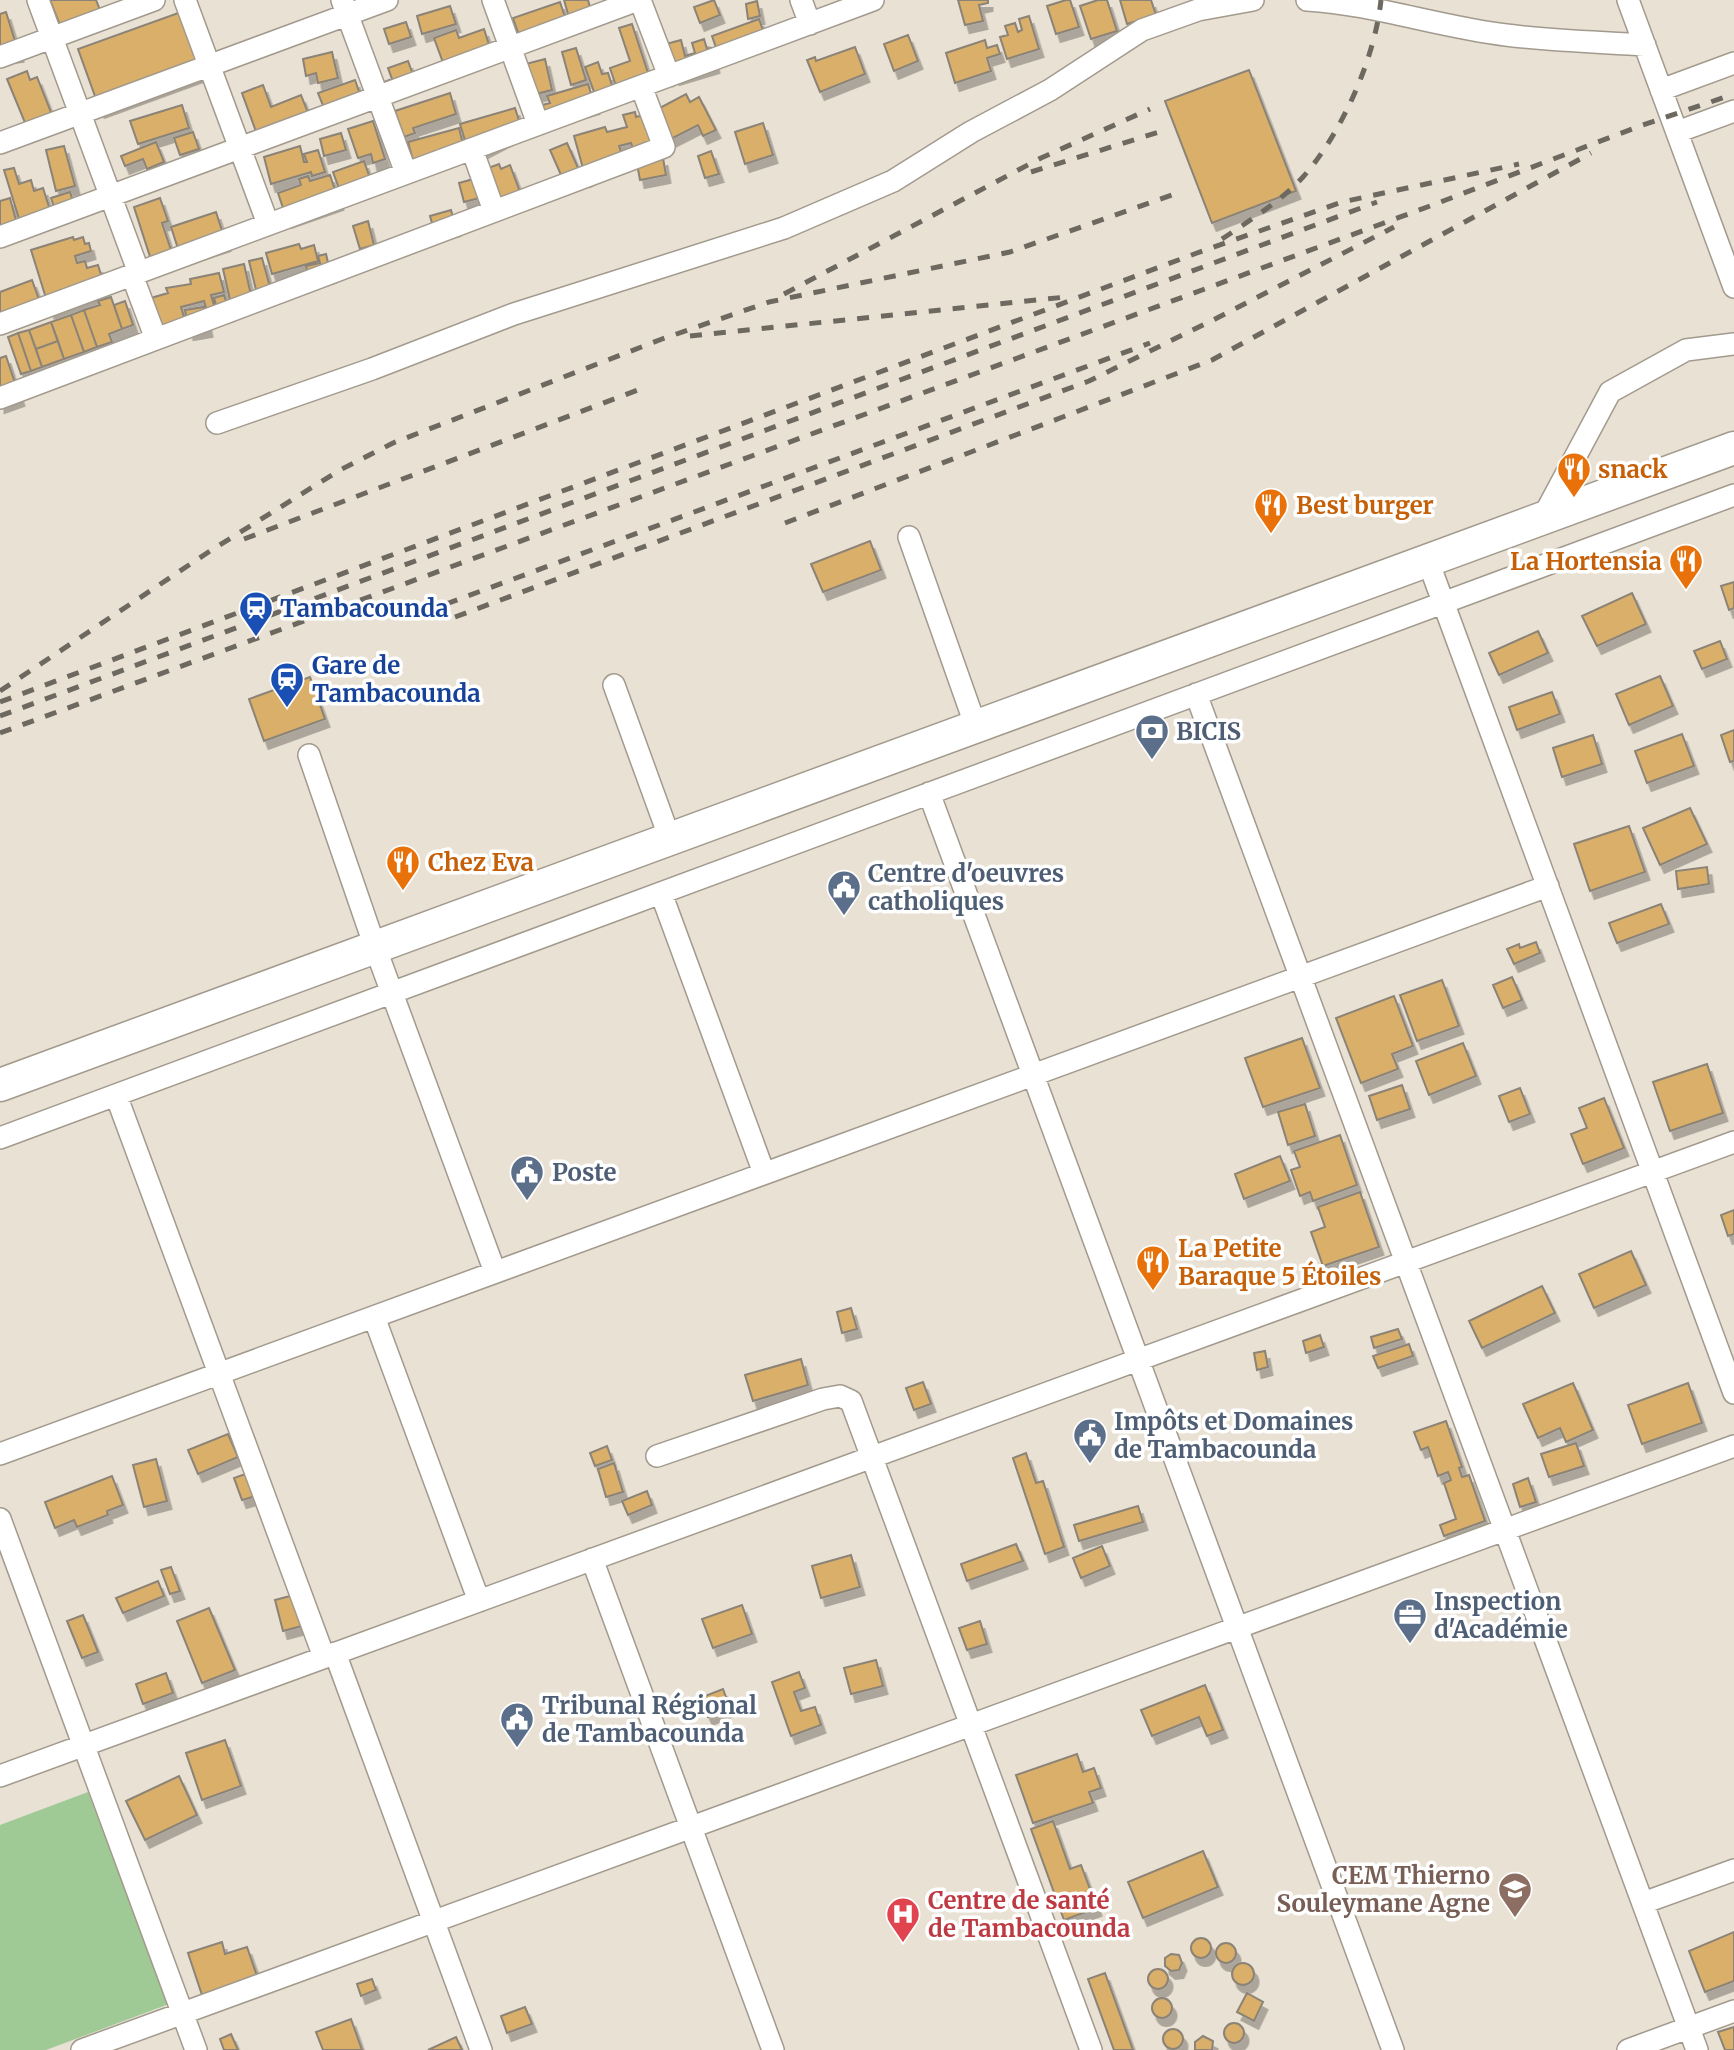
<svg xmlns="http://www.w3.org/2000/svg" width="1734" height="2050" viewBox="0 0 1734 2050" font-family="Merriweather,serif">
<defs>
<filter id="shadow"><feDropShadow dx="4.5" dy="8" stdDeviation="0" flood-color="#0004"/></filter>
</defs>
<rect width="100%" height="100%" fill="#e9e1d3"/>
<!-- green -->
<path fill="#9fc995" d="M88 1792 169 2004 46 2050H0V1825Z"/>
<!-- building -->
<path fill="#d9af69" stroke="#8b8377" stroke-width="2" filter="url(#shadow)" d="M50 0H96L102 15 62 30Z
M564 0H588L592 15 570 21Z
M714 0 720 15 700 23 694 7Z
M958 0H988V3L979 5 983 21 965 25Z
M1066 0H1070L1079 27 1056 34 1047 6Z
M1098 0H1107L1117 31 1091 39 1080 6Z
M1120 0H1151L1156 15 1127 24Z
M757 1 760 16 748 19 746 4Z
M560 2 567 23 520 38 513 18Z
M450 6 456 24 422 34 417 16Z
M6 12 19 54 0 56V14Z
M181 12 202 73 100 110 78 49Z
M1029 16 1039 49 1007 59 1000 37 1008 35 1005 26 1015 23 1018 32 1022 30 1019 19Z
M759 19 766 39 719 56 712 36Z
M406 22 411 37 389 44 384 29Z
M632 24 651 82 618 92 610 68 630 61 619 28Z
M484 29 491 51 445 68 434 38 456 30 459 38Z
M908 35 918 61 894 71 884 44Z
M704 39 707 49 711 48 715 65 675 77 666 44 681 40 685 56 695 53 692 43Z
M985 40 987 48 997 45 1000 54 987 58 991 71 955 83 946 53Z
M855 47 865 74 820 92 807 60 815 57 816 61Z
M576 48 586 80 571 85 562 52Z
M332 52 338 78 318 83 316 73 306 76 303 59Z
M545 59 552 90 536 94 518 66Z
M408 61 415 80 387 90 384 82 392 79 388 68Z
M598 62 602 74 608 73 615 94 597 100 585 67Z
M1249 70 1296 191 1212 223 1165 101Z
M27 71 30 80 37 77 54 120 28 130 7 79Z
M355 80 362 100 326 113 318 93Z
M588 84 595 106 543 121 538 106 550 103 547 96Z
M263 85 271 107 301 95 310 118 258 137 242 93Z
M450 93 456 114 413 128 415 133 404 137 395 111Z
M686 94 690 102 699 97 716 130 703 136 698 125 671 139 656 110Z
M182 105 189 128 138 144 130 121Z
M515 108 522 130 470 157 460 124Z
M635 112 636 117 647 114 657 149 635 155 631 143 619 146 623 157 586 179 574 136 605 127 607 132 627 127 623 115Z
M373 121 385 159 373 163 371 154 358 158 348 129Z
M763 123 773 155 745 164 735 132Z
M459 128 465 152 416 171 408 142Z
M193 132 199 149 180 155 174 138Z
M341 133 346 150 324 156 320 139Z
M156 142 164 162 147 169 143 159 125 166 121 156Z
M567 143 582 177 565 184 550 150Z
M64 146 75 186 56 191 46 150Z
M300 146 304 162H307L304 154 318 150 325 172 312 176 311 172 271 184 264 157Z
M711 151 719 174 705 178 698 156Z
M663 158 666 175 640 180 637 164Z
M364 161 371 181 341 194 333 172Z
M499 164 501 169 510 165 520 192 500 199 488 168Z
M14 168 19 184 31 180 34 191 43 188 51 213 20 222 4 170Z
M330 175 339 202 287 220 278 193 301 185 299 179 308 176 310 181Z
M477 178 483 197 464 202 459 183Z
M70 192 74 204 55 210 51 198Z
M10 198 18 228 0 234V201Z
M160 198 168 221 162 223 174 259 153 266 134 207Z
M451 210 456 228 435 234 430 216Z
M216 212 226 243 181 258 171 227Z
M368 221 374 245 360 249 353 226Z
M73 237 74 240 83 237 85 244 89 243 91 251 75 256 77 263 85 261 87 268 98 265 106 291 50 311 31 250Z
M299 244 301 249 314 245 318 261 272 274 266 253Z
M326 254 331 275 309 280 306 266 320 263 318 256Z
M262 258 272 294 258 298 249 261Z
M244 264 253 304 232 309 223 269Z
M219 273 224 292 211 295 217 316 209 318 204 301 181 307 187 327 161 333 151 298 168 293 166 288 191 284 190 279Z
M32 280 41 305 0 314V292Z
M224 295 230 313 219 316 214 298Z
M111 297 122 329 109 334 112 342 97 347 84 310 100 305 98 301Z
M125 301 133 325 122 329 114 305Z
M204 307 208 329 189 332 185 310Z
M84 310 97 347 84 352 71 315Z
M71 315 84 352 64 359 51 322Z
M51 322 58 341 36 349 29 330Z
M29 330 42 367 31 371 18 333Z
M18 333 31 371 21 374 8 337Z
M58 341 64 359 42 367 36 349Z
M6 356 20 398 0 405V358Z
M870 541 881 570 823 592 811 564Z
M1734 582V608L1729 610 1721 586Z
M1632 593 1646 624 1597 646 1582 616Z
M1538 631 1548 653 1499 675 1489 653Z
M1720 641 1727 659 1702 669 1694 651Z
M1660 676 1673 706 1629 725 1616 694Z
M310 677 325 719 264 741 249 699Z
M1552 692 1560 714 1517 730 1509 707Z
M1734 730V761L1730 762 1721 735Z
M1682 734 1694 766 1647 783 1635 751Z
M1593 735 1602 764 1562 777 1553 748Z
M1690 808 1707 844 1660 865 1643 828Z
M1629 826 1645 872 1590 891 1574 844Z
M1707 867 1709 884 1678 889 1676 871Z
M1661 904 1669 924 1617 943 1609 923Z
M1536 942 1540 953 1514 964 1507 949 1519 944 1520 948Z
M1512 977 1522 1000 1503 1008 1493 985Z
M1442 980 1459 1026 1417 1041 1400 995Z
M1394 996 1413 1046 1392 1054 1398 1069 1361 1083 1336 1018Z
M1302 1038 1320 1088 1263 1107 1245 1058Z
M1463 1043 1476 1076 1429 1095 1416 1061Z
M1707 1064 1723 1113 1670 1131 1653 1082Z
M1402 1085 1410 1109 1377 1120 1369 1096Z
M1520 1088 1530 1114 1509 1122 1499 1096Z
M1604 1098 1624 1148 1583 1164 1571 1134 1587 1128 1579 1108Z
M1305 1104 1315 1136 1288 1145 1278 1112Z
M1340 1135 1357 1185 1313 1201 1310 1192 1300 1196 1291 1170 1300 1167 1294 1151Z
M1280 1156 1290 1181 1244 1199 1235 1174Z
M1360 1192 1379 1247 1323 1266 1311 1232 1325 1227 1318 1207Z
M1734 1210V1234L1728 1236 1721 1215Z
M1631 1251 1646 1285 1594 1308 1579 1274Z
M1542 1286 1555 1313 1482 1348 1469 1321Z
M851 1308 857 1329 842 1333 837 1312Z
M1398 1329 1402 1339 1374 1348 1371 1337Z
M1320 1335 1324 1347 1306 1353 1303 1341Z
M1409 1344 1413 1356 1378 1368 1373 1356Z
M1265 1351 1268 1367 1257 1370 1254 1353Z
M801 1359 808 1385 753 1401 745 1375Z
M923 1382 931 1404 914 1410 906 1388Z
M1573 1383 1593 1430 1566 1442 1560 1428 1538 1438 1523 1404Z
M1688 1383 1702 1423 1642 1444 1628 1405Z
M1446 1421 1462 1467 1459 1468 1462 1477 1469 1475 1485 1521 1444 1536 1440 1525 1456 1519 1444 1483 1451 1480 1448 1472 1438 1476 1428 1447 1421 1450 1414 1432Z
M228 1434 238 1457 198 1474 188 1450Z
M1576 1443 1584 1466 1549 1477 1541 1454Z
M607 1446 612 1460 595 1466 590 1453Z
M1026 1453 1036 1483 1043 1481 1064 1547 1045 1554 1013 1458Z
M156 1459 167 1501 144 1507 133 1465Z
M614 1463 623 1492 606 1497 598 1469Z
M248 1473 256 1496 242 1500 234 1478Z
M112 1476 123 1505 107 1511 108 1515 77 1527 74 1520 55 1528 45 1502Z
M1528 1478 1536 1502 1520 1507 1513 1484Z
M647 1491 652 1505 628 1515 622 1501Z
M1138 1506 1143 1522 1079 1541 1074 1525Z
M1016 1544 1023 1561 967 1581 961 1564Z
M1102 1546 1110 1566 1081 1578 1073 1558Z
M851 1555 860 1587 821 1598 812 1566Z
M171 1567 180 1591 170 1594 161 1570Z
M158 1581 164 1596 123 1613 116 1598Z
M294 1595 302 1626 283 1631 275 1600Z
M742 1605 752 1634 713 1648 702 1619Z
M209 1608 235 1670 202 1683 177 1621Z
M83 1615 98 1652 82 1658 67 1621Z
M980 1621 987 1644 967 1650 959 1628Z
M876 1660 883 1686 851 1694 844 1668Z
M799 1672 805 1688 794 1692 801 1711 815 1707 821 1725 791 1736 772 1682Z
M166 1673 173 1693 143 1704 136 1684Z
M1205 1685 1223 1730 1207 1736 1199 1717 1152 1736 1141 1710Z
M723 1689 730 1708 708 1717 700 1698Z
M225 1740 241 1786 202 1800 186 1753Z
M1077 1754 1083 1772 1094 1768 1101 1788 1089 1792 1093 1803 1033 1823 1016 1775Z
M179 1776 197 1815 145 1840 126 1801Z
M1053 1821 1070 1869 1081 1865 1097 1908 1064 1920 1031 1829Z
M1203 1851 1218 1887 1143 1918 1128 1882Z
M1734 1932V1981L1705 1992 1689 1951Z
M1191 1948a10 10 0 1 1 20 0a10 10 0 1 1-20 0Z
M222 1942 225 1954 247 1947 257 1976 202 1995 188 1953Z
M1216 1953a10 10 0 1 1 20 0a10 10 0 1 1-20 0Z
M1171 1954 1179 1955 1182 1963 1179 1970 1171 1971 1165 1966V1958Z
M1232 1974a11 11 0 1 1 22 0a11 11 0 1 1-22 0Z
M1148 1979a10 10 0 1 1 20 0a10 10 0 1 1-20 0Z
M1105 1973 1133 2050H1114L1088 1979Z
M372 1979 376 1990 361 1996 357 1984Z
M1247 1993 1263 2002 1254 2021 1237 2012Z
M1152 2008a10 10 0 1 1 20 0a10 10 0 1 1-20 0Z
M525 2007 532 2024 507 2033 501 2016Z
M351 2019 362 2050H323L316 2032Z
M1224 2033a10 10 0 1 1 20 0a10 10 0 1 1-20 0Z
M1734 2027V2050H1725L1718 2032Z
M1163 2039a10 10 0 1 1 20 0a10 10 0 1 1-20 0Z
M231 2034 238 2050H224L220 2039Z
M1203 2036 1213 2041 1212 2050H1195V2042Z
M456 2037 462 2050H428Z"/>
<g fill="none" stroke-linecap="round" stroke-linejoin="round">
<!-- minor casing -->
<g stroke="#a29a8d" stroke-width="24">
<path id="minor" d="M38 0 139 273
M185 0 268 224
M342 0 406 173
M493 0 538 124
M640 0 669 76
M801 0 810 24
M1307 0C1374 4 1439 27 1506 35 1552 41 1599 42 1645 45
M1628 0 1734 287
M0 57 154 0
M1661 90 1734 63
M1677 132 1734 111
M0 143 387 0
M472 149 494 211
M0 237 638 0
M132 275 156 339
M0 324 873 0
M0 398 664 147 641 86
M217 423 372 369 514 314 784 228 893 181 971 132 1050 90 1142 30 1198 10 1253 0
M1542 519 1610 392 1686 350 1734 344
M909 537 976 727
M1428 561 1734 1393
M614 685 670 839
M1196 694 1697 2050
M309 755 375 947 495 1272
M929 793 1393 2050
M661 893 764 1173
M116 1095 324 1657
M0 1138 1734 495
M374 1317 479 1601
M0 1454 1548 886
M657 1456 823 1399 840 1396 851 1401 1091 2050
M0 1519 196 2050
M592 1559 773 2050
M335 1653 481 2050
M0 1776 1734 1142
M1643 1903 1734 1870
M82 2050 1734 1446
M1628 2050 1734 2011"/>
</g>
<!-- highway casing -->
<g stroke="#a29a8d" stroke-width="35">
<path id="highway" d="M0 1085 1734 448"/>
</g>
<!-- minor -->
<use href="#minor" stroke="#fff" stroke-width="21"/>
<!-- highway -->
<use href="#highway" stroke="#fff" stroke-width="32"/>
<!-- rail -->
<path stroke="#6d6961" stroke-width="5" stroke-dasharray="12 12" stroke-linecap="butt" d="M1031 172 1159 132
M1222 239C1249 221 1281 201 1303 177 1342 133 1375 58 1381 0
M784 294 1041 158 1150 109
M690 336 1066 297
M785 523 1212 360 1591 153
M244 539 643 388
M446 604 1150 343
M455 617 1089 381 1219 317 1394 227
M0 691 210 551 340 470 393 443 662 339 769 302 1010 252 1172 195
M0 702 1197 253 1342 202 1519 164
M0 716 1377 202
M0 733 1430 206 1640 126 1734 94"/>
</g>
<!-- icons -->
<defs>
<g id="restaurant-pin" transform="scale(1.75)"><path d="M0 17L-7.5 6A9.5 9.5 0 1 1 7.5 6Z" fill="#e8710a" stroke="#fff"/><path d="M-5-6h1v4h1v-4h1v4h1v-4h1v5L-1.5 .5V6h-2V.5L-5-1ZM5-6V6H3V1.5H1.5Q1.5-4 5-6Z" fill="#fff"/></g>
<g id="station-pin" transform="scale(1.75)"><path d="M0 17L-7.5 6A9.5 9.5 0 1 1 7.5 6Z" fill="#1a4fb4" stroke="#fff"/><path d="M-3-6H3Q5-6 5-4V2Q5 4 3 4L4.5 6H3L1.5 4h-3L-3 6H-4.5L-3 4Q-5 4-5 2V-4Q-5-6-3-6ZM-3.5-4v3h7v-3ZM-3.5 1v1.5H-2V1ZM2 1v1.5H3.5V1Z" fill="#fff"/></g>
<g id="bank-pin" transform="scale(1.75)"><path d="M0 17L-7.5 6A9.5 9.5 0 1 1 7.5 6Z" fill="#5c6f8a" stroke="#fff"/><path d="M-6-4H6V4H-6ZM0-2.3a2.3 2.3 0 1 0 0 4.6a2.3 2.3 0 1 0 0-4.6Z" fill="#fff"/></g>
<g id="civic-pin" transform="scale(1.75)"><path d="M0 17L-7.5 6A9.5 9.5 0 1 1 7.5 6Z" fill="#5c6f8a" stroke="#fff"/><path d="M-.6-6.5H3V-4.5H.6V-3L4-1V1h2V6H-6V1h2V-1L-.6-3ZM-1.2 2.5V6h2.4V2.5Z" fill="#fff"/></g>
<g id="office-pin" transform="scale(1.75)"><path d="M0 17L-7.5 6A9.5 9.5 0 1 1 7.5 6Z" fill="#5c6f8a" stroke="#fff"/><path d="M-6-3h4V-5.5h4V-3h4V5H-6ZM-1-4.5V-3h2v-1.5ZM-6 0V1H6V0Z" fill="#fff"/></g>
<g id="school-pin" transform="scale(1.75)"><path d="M0 17L-7.5 6A9.5 9.5 0 1 1 7.5 6Z" fill="#8d6e63" stroke="#fff"/><path d="M0-5L7-2L0 1L-7-2ZM-4 1L0 2.5L4 1V4Q0 6-4 4Z" fill="#fff"/></g>
<g id="hospital-pin" transform="scale(1.75)"><path d="M0 17L-7.5 6A9.5 9.5 0 1 1 7.5 6Z" fill="#e0444e" stroke="#fff"/><path d="M-5-5h3v3.5h4V-5h3V5h-3V1.5h-4V5h-3Z" fill="#fff"/></g>
</defs>
<g fill-rule="evenodd">
<use href="#restaurant-pin" x="1574" y="469"/>
<use href="#restaurant-pin" x="1271" y="505"/>
<use href="#restaurant-pin" x="1686" y="561"/>
<use href="#station-pin" x="256" y="608"/>
<use href="#station-pin" x="287" y="679"/>
<use href="#bank-pin" x="1152" y="731"/>
<use href="#restaurant-pin" x="403" y="862"/>
<use href="#civic-pin" x="844" y="887"/>
<use href="#civic-pin" x="527" y="1172"/>
<use href="#restaurant-pin" x="1153" y="1262"/>
<use href="#civic-pin" x="1090" y="1435"/>
<use href="#office-pin" x="1410" y="1615"/>
<use href="#civic-pin" x="517" y="1719"/>
<use href="#school-pin" x="1515" y="1889"/>
<use href="#hospital-pin" x="903" y="1914"/>
</g>
<g text-anchor="middle" dominant-baseline="central" stroke-width="7" stroke-linejoin="round" paint-order="stroke">
<!-- food labels -->
<g font-size="24" font-weight="bold" fill="#c56008" stroke="#fff" text-anchor="start">
<text x="1598" y="469">snack</text>
<text x="1296" y="505">Best burger</text>
<text x="1662" y="561" text-anchor="end">La Hortensia</text>
<text x="428" y="862">Chez Eva</text>
<text x="1178" y="1248">La Petite<tspan x="1178" dy="28">Baraque 5 Étoiles</tspan></text>
</g>
<!-- transit labels -->
<g font-size="24" font-weight="bold" fill="#164399" stroke="#fff" text-anchor="start">
<text x="280" y="608">Tambacounda</text>
<text x="312" y="665">Gare de<tspan x="312" dy="28">Tambacounda</tspan></text>
</g>
<!-- service labels -->
<g font-size="24" font-weight="bold" fill="#4e5e75" stroke="#fff" text-anchor="start">
<text x="1176" y="731">BICIS</text>
<text x="868" y="873">Centre d'oeuvres<tspan x="868" dy="28">catholiques</tspan></text>
<text x="552" y="1172">Poste</text>
<text x="1114" y="1421">Impôts et Domaines<tspan x="1114" dy="28">de Tambacounda</tspan></text>
<text x="1434" y="1601">Inspection<tspan x="1434" dy="28">d'Académie</tspan></text>
<text x="542" y="1705">Tribunal Régional<tspan x="542" dy="28">de Tambacounda</tspan></text>
</g>
<!-- education labels -->
<g font-size="24" font-weight="bold" fill="#785e54" stroke="#fff" text-anchor="end">
<text x="1490" y="1875">CEM Thierno<tspan x="1490" dy="28">Souleymane Agne</tspan></text>
</g>
<!-- health labels -->
<g font-size="24" font-weight="bold" fill="#be3a42" stroke="#fff" text-anchor="start">
<text x="928" y="1900">Centre de santé<tspan x="928" dy="28">de Tambacounda</tspan></text>
</g>
</g>
</svg>
